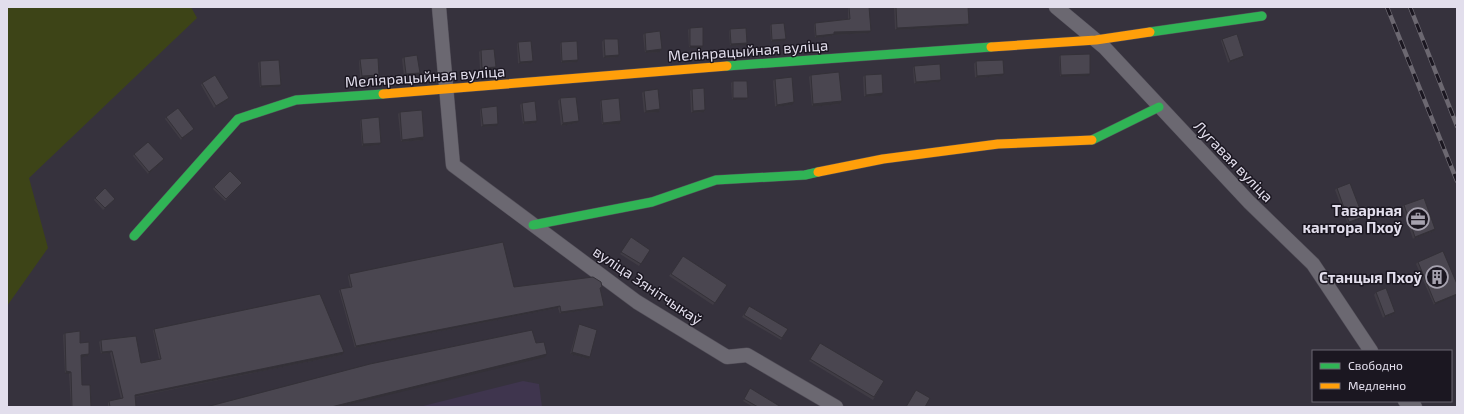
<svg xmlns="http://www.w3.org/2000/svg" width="1464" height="414" viewBox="0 0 1464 414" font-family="'Exo 2',sans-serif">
<rect width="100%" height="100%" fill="#36323d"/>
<!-- built -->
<path fill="#3f354e" d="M523 381 539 384 542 407H419Z"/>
<!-- green -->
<path fill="#3d4417" d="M7 7H191L197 18 29 178 48 248 7 306Z"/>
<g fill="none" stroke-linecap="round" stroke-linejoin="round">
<!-- street casing -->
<g stroke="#524e58" stroke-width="15">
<path id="street" d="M439 7 453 165 637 302 727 357 747 355 836 407
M1056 7 1104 47 1249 202 1313 264 1371 351
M1405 401 1415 407"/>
</g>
<!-- fast casing -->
<g stroke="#524e58" stroke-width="10">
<path id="fast" d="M1150 32 1262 16
M727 66 991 47
M1092 140 1159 107
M533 225 652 202 716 180 805 175 818 172
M134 236 238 119 296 100 383 94"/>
</g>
<!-- slow casing -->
<g stroke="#524e58" stroke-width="10">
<path id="slow" d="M991 47 1096 40 1150 32
M383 94 727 66
M818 172 883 159 998 144 1092 140"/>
</g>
<!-- street -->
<use href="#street" stroke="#6b6871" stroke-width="14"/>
<!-- fast -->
<use href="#fast" stroke="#30b455" stroke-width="9"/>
<!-- slow -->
<use href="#slow" stroke="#ff9f0a" stroke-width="9"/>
<!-- rail casing -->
<g stroke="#6c6871" stroke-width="4.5">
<path id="rail" d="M1387 7 1457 181
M1410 7 1457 126"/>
</g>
<!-- rail -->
<use href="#rail" stroke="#1b1721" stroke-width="3" stroke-dasharray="9" stroke-linecap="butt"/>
</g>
<!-- wall -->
<path fill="#403c45" d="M848 7H869V33L833 35 832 36 815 38 814 25 815 23 848 19Z
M894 7H968L969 24 967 26 895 30Z
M771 24 784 41 771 42 770 26Z
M690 28 702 48H689L688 30Z
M730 29 747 43 746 45 730 46 729 31Z
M645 33 662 49 660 52 645 53 643 35Z
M604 39 618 57 603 58 602 42Z
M1222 39 1243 58 1228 63 1221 41Z
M518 42 531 63 518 64 517 44Z
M561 42 577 62 561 63 560 44Z
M481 50 496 67 494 69 480 70 479 52Z
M1060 55 1089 76 1060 77 1059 57Z
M404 57 418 75 404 77 402 59Z
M360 59 379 75 378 77 360 78 359 61Z
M260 61 279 87 260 88 258 63Z
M976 61 1002 76 975 78 974 64Z
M914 66 939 82 914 84 913 68Z
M811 75 842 101 840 104 812 107 809 77Z
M865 75 881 96 864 97 863 77Z
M775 79 792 105 775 107 773 81Z
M733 81 748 98 746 100H732L731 83Z
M202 83 229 98 227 100 214 108 201 85Z
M692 89 705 110 704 112 691 113 690 91Z
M644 91 660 109 659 112 644 113 642 93Z
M560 98 577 123 561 126 558 101Z
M601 100 621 121 620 124 602 125 600 102Z
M522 103 536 123 523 125 520 105Z
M481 108 497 126 481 127 480 110Z
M400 112 424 137 423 140 401 142 398 114Z
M166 117 192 131 181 140 165 119Z
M361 119 379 145 362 147 360 121Z
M134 154 164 159 162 162 148 174 133 156Z
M242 183 225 201 213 189 214 187Z
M1337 188 1361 219 1348 224 1335 190Z
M95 198 115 199 103 210 94 200Z
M1404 205 1434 231 1413 239 1402 207Z
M631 237 650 250 639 266 620 254Z
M683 256 727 285 713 305 669 276Z
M1418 262 1457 284 1434 305 1416 264Z
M349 274 514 287H602L600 289 604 306 602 308 560 314 558 308 355 348 339 291 340 289 350 287 348 277Z
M1376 292 1394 314 1383 318 1374 295Z
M749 306 788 329 781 340 742 317Z
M579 324 590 357 589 359 570 354 578 326Z
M154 329 342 355 135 397 136 407H108V403L109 401 121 399 110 353 101 354 99 342 101 340 141 363 159 359 153 331Z
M65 333 80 343 89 354 88 356 81 357 82 385 91 407H71L69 374H65L63 335Z
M820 343 884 381 873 400 809 361Z
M750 388 781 407H753L743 401Z"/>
<!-- shaded-wall -->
<path fill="#343138" d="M969 24 967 26 895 30 897 28Z
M871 31 869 33 833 35 832 36 815 38 816 36 834 32Z
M786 39 784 41 771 42 772 40Z
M747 43 746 45 730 46 731 44Z
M690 46H703L702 48H689Z
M662 49 660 52 645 53 646 51Z
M619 55 618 57 603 58 605 56Z
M1244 56 1243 58 1228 63 1230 61Z
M578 60 577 62 561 63 562 61Z
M533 61 531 63 518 64 520 62Z
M496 67 494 69 480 70 482 68Z
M420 73 418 75 404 77 406 74Z
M1004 74 1002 76 975 78 977 76Z
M1090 74 1089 76 1060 77 1061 75Z
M379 75 378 77 360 78 362 76Z
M941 80 939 82 914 84 916 82Z
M281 85 279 87 260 88 261 86Z
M883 93 881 96 864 97 866 95Z
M229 98 227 100 214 108 216 106Z
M733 98H748L746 100H732Z
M842 101 840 104 812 107 813 104Z
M794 102 792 105 775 107 777 105Z
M660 109 659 112 644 113 646 111Z
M705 110 704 112 691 113 693 111Z
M537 121 536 123 523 125 524 122Z
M579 121 577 123 561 126 563 123Z
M621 121 620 124 602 125 603 123Z
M498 124 497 126 481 127 483 125Z
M194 129 192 131 181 140 182 138Z
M424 137 423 140 401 142 402 140Z
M381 143 379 145 362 147 363 144Z
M164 159 162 162 148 174 149 172Z
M1363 217 1361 219 1348 224 1349 222Z
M1435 229 1434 231 1413 239 1415 237Z
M1457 294V295L1434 305 1435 303Z
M560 306 558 308 355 348 356 346Z
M604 306 602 308 560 314 561 312Z
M1395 312 1394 314 1383 318 1385 316Z
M112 351 110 353 101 354 102 352Z
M344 352 342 355 133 397 135 395Z
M572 352 590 357 589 359 570 354Z
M89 354 88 356 79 358 81 355Z
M547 354 545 357 339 407H331Z
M66 371 71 372 69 374H65Z"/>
<!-- building -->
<path fill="#4a4650" stroke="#343138" d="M849 7H869L871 31 834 32V34L816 36 815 23 850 19Z
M896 7H968L969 24 897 28Z
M784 23 786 39 772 40 771 24Z
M703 27V46H690V28Z
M746 28 747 43 731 44 730 29Z
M660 31 662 49 646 51 645 33Z
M1237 34 1244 56 1230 61 1222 39Z
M604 39H618L619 55 605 56Z
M531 41 533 61 520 62 518 42Z
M577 41 578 60 562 61 561 42Z
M494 49 496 67 482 68 481 50Z
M1090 54V74L1061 75 1060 55Z
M417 55 420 73 406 74 404 57Z
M378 58 379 75 362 76 360 59Z
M279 60 281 85 261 86 260 61Z
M1003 60 1004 74 977 76 976 61Z
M940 64 941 80 916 82 914 66Z
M839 72 842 101 813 104 811 75Z
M882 74 883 93 866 95 865 75Z
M215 75 229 98 216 106 202 83Z
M792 77 794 102 777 105 775 79Z
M733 81H747L748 98H733Z
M704 88 705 110 693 111 692 89Z
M658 89 660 109 646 111 644 91Z
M576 97 579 121 563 123 560 98Z
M619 98 621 121 603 123 601 100Z
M535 101 537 121 524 122 522 103Z
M497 106 498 124 483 125 481 108Z
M178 108 194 129 182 138 166 117Z
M422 110 424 137 402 140 400 112Z
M379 117 381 143 363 144 361 119Z
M148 142 164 159 149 172 134 154Z
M230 171 242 183 226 199 214 187Z
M1350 183 1363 217 1349 222 1337 188Z
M105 188 115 199 105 208 95 198Z
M1424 198 1435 229 1415 237 1404 205Z
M631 237 650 250 641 264 621 252Z
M503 242 514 287 593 277 601 282 602 287 600 288 604 306 561 312 560 306 356 346 340 289 352 287 349 274Z
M1443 251 1457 284V294L1435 303 1418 262Z
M683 256 727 285 715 303 671 274Z
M1386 288 1395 312 1385 316 1376 292Z
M320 294 344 352 135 395 136 407H110L109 401 123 398 112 351 102 352 101 340 136 336 141 363 161 359 154 329Z
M749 306 788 329 782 338 744 315Z
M579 324 597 330 590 357 572 352Z
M532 330 536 343 544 342 547 354 331 407H206L370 364Z
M80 331V343L89 342V354L81 355 82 385H90L91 407H72L71 372 66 371 65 333Z
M820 343 884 381 874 397 810 359Z
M750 388 781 407H758L744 399Z
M916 390 930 398 925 407H906Z"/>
<!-- icons -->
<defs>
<g id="office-ring" transform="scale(1.15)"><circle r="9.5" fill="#1b1721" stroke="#a6a2af" stroke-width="1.5"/><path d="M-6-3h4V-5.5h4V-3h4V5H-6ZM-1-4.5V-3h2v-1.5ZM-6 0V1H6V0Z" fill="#a6a2af"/></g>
<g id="building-ring" transform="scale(1.15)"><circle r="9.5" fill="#1b1721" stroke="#a6a2af" stroke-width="1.5"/><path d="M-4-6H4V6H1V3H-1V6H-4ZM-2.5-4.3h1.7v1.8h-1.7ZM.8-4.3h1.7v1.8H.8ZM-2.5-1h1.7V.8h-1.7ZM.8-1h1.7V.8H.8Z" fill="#a6a2af"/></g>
</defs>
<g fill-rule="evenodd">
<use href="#office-ring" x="1418" y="219"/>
<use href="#building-ring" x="1437" y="277"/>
</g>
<g text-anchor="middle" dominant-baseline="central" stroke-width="3" stroke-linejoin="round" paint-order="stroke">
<!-- street labels -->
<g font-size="15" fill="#e2deec" stroke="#1b1721">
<text transform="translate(748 50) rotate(-4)">Меліярацыйная вуліца</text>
<text transform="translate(425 76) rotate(-4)">Меліярацыйная вуліца</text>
<text transform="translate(1234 161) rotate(46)">Лугавая вуліца</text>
<text transform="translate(648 285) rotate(34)">вуліца Зянітчыкаў</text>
</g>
<!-- poi labels -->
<g font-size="15" font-weight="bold" fill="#e2deec" stroke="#1b1721" text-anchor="end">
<text x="1402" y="210">Таварная<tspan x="1402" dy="17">кантора Пхоў</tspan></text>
<text x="1422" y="277">Станцыя Пхоў</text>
</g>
</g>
<!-- border -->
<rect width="1464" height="414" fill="none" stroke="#e2deec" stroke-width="16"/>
<!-- legend -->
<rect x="1312" y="350" width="140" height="52" fill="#1b1721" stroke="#6b6772"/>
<rect x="1320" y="363" width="20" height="6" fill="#30b455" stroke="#6b6772"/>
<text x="1348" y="370" font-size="12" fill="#e2deec">Свободно</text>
<rect x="1320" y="383" width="20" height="6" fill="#ff9f0a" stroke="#6b6772"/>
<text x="1348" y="390" font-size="12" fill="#e2deec">Медленно</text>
</svg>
